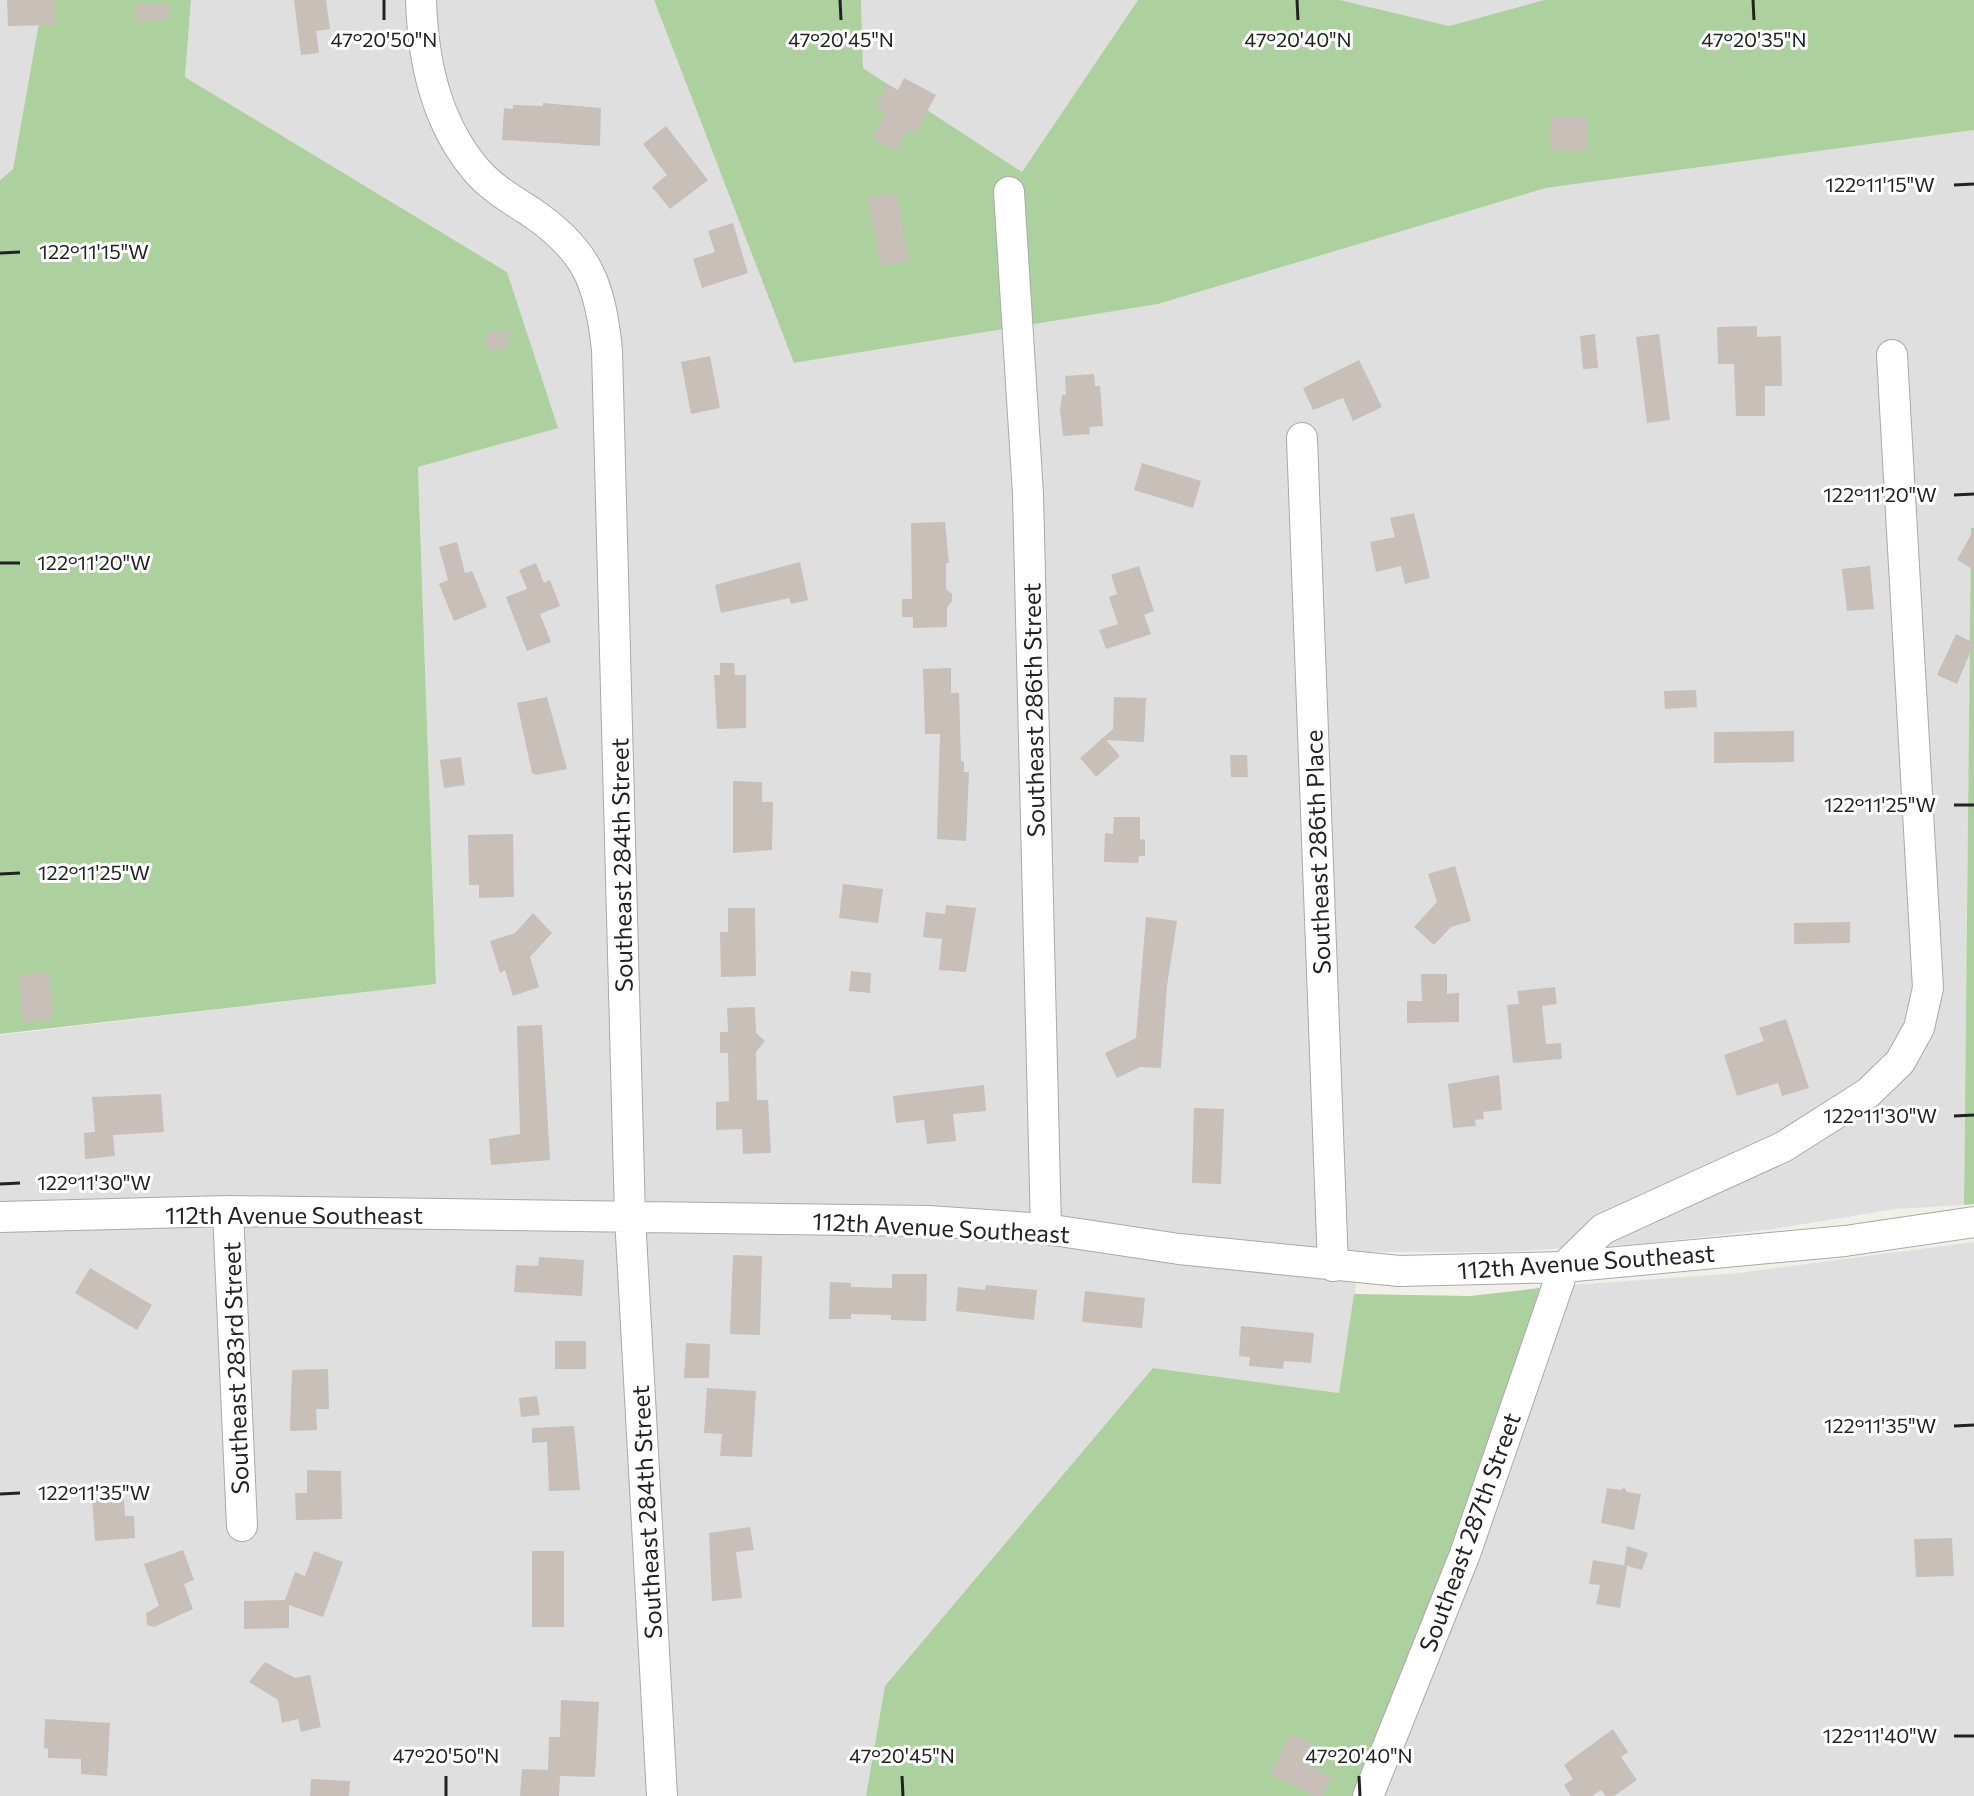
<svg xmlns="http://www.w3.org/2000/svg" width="1974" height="1796" viewBox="0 0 1974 1796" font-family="Commissioner,sans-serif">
<rect width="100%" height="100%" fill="#f2efe9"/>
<!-- residential -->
<path fill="#e0dfdf" d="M0 0H43L13 169 0 180Z
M191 0H654L795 363 1158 304 1546 188 1974 130V528H1971L1964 1205 1895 1209 1773 1229 1638 1244 1502 1252H1361L1339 1393 1153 1368 866 1796H0V1035L436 984 418 467 507 272 185 77Z
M861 0H1138L1022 173 863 68Z
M1340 0H1544L1449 26Z
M1974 1242V1796H1366L1558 1286 1739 1273Z"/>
<!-- forest -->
<path fill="#add19e" d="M43 0H191L185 77 507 272 558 428 418 467 436 984 0 1034V180L13 169Z
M654 0H861L863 68 1022 172 1138 0H1340L1449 26 1544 0H1974V130L1546 188 1158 304 794 363Z
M1971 528H1974V1204L1964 1205Z
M1558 1286 1366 1796H866L885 1686 1153 1368 1339 1393 1354 1294 1470 1296Z"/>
<!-- building -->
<path fill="#c7bfb8" d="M7 0H55V25L8 26Z
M294 0H326L330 29 316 31 319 53 301 55Z
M136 4H169V20L136 21Z
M904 78 936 95 915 134 907 130 896 151 872 139 886 113 875 107 887 84 898 90Z
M543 103 601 108 600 146 502 140 504 108 513 109V105L543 106Z
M1550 117H1587V151H1550Z
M666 126 708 180 670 209 652 187 667 175 643 144Z
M892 193 897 194 909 261 881 266 867 198Z
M733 223 748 273 702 288 693 259 715 252 708 231Z
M1757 326V337L1781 336 1782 386H1765V416H1736L1734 364H1718L1717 327Z
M508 331V348L487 349 486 333Z
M1595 334 1598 368 1583 369 1580 336Z
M1659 334 1670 420 1647 423 1636 337Z
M710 356 720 408 691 414 681 362Z
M1359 360 1382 407 1353 421 1343 398 1313 410 1303 388Z
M1094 374 1095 386H1100L1103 426 1089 427 1090 434 1063 436 1060 410 1062 395H1066L1065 376Z
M1142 463 1201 481 1193 508 1134 490Z
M1414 513 1430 578 1405 584 1401 566 1376 572 1370 542 1395 537 1390 518Z
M945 522 949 563H946V589L952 594V601L947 608V627L913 628V617H902V599H912L911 523Z
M1974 529V570L1957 560Z
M457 542 465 573 472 571 487 607 454 621 439 584 448 580 439 547Z
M800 562 808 600 791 604 789 598 721 613 715 585Z
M536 563 544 583 550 580 560 606 540 614 551 642 527 651 506 597 527 589 519 570Z
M1139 566 1154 611 1144 615 1151 634 1106 649 1099 630 1118 624 1109 597 1117 594 1111 575Z
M1870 566 1874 609 1847 611 1842 569Z
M1956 634 1974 643 1957 684 1937 675Z
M720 663H734L735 675H746V728L717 729 714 675H720Z
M951 668V693H959L961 761 964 762V772H969L966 841 937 839 940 734H925L923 669Z
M1696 690 1697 707 1665 709 1664 691Z
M547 697 567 769 536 775 532 773 517 703Z
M1114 697 1146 698 1144 742 1106 740 1120 756 1096 777 1080 758 1113 729Z
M1794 731V762L1714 763V732Z
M1230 755H1247L1248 777H1231Z
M461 757 465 785 444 788 440 760Z
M733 781 762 782V802H773L772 850 733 853Z
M1114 817H1140V839L1145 840V856H1139L1138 863 1104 862 1105 833 1113 834Z
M513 834 514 897 479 898V885H469L468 835Z
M1455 866 1471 921 1451 927 1434 945 1414 927 1437 902 1428 874Z
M843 884 883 889 878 923 839 918Z
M946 905 976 908 966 972 939 970 942 939 923 937 926 912 945 914Z
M728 908H755L756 976 721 977 720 932H728Z
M533 913 552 933 530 957 539 987 513 996 505 970 500 973 490 941 515 933Z
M1146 917 1177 921 1167 986 1161 1068 1140 1067 1117 1078 1105 1053 1136 1038Z
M1850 922V943L1794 944V923Z
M851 971 871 973 870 993 849 991Z
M49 972 53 1019 23 1022 19 975Z
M1421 974H1447V994L1459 993V1022L1407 1023V1001H1422Z
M1555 987 1557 1004 1542 1006 1546 1044 1561 1043 1562 1059 1513 1063 1507 1005 1519 1004 1517 991Z
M755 1007 756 1033 765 1041 756 1052 757 1100H768L771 1153 743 1154 742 1129 716 1130V1102L729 1101 728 1053H720V1032H728L727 1008Z
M1786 1019 1809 1088 1782 1096 1778 1083 1737 1096 1724 1055 1764 1041 1759 1028Z
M542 1025 550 1160 491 1165 489 1139 520 1134 517 1026Z
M1499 1075 1502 1110 1483 1112 1484 1119 1475 1120 1476 1126 1453 1128 1448 1084Z
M984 1085 986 1111 953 1114 956 1141 927 1144 924 1120 896 1123 893 1096Z
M161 1094 164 1132 113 1135 115 1156 85 1159 84 1133 95 1132 92 1097Z
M1194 1108 1224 1109 1221 1184 1192 1183Z
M733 1255 762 1256 760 1335 730 1334Z
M539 1257 584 1260 582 1296 514 1292 516 1265 538 1266Z
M90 1268 152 1305 137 1330 75 1293Z
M892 1274H927L926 1321 891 1320V1315L851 1314V1319H829L830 1282 851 1283V1287L892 1288Z
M986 1285 1037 1290 1034 1320 956 1311 958 1287 985 1290Z
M1085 1291 1145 1298 1142 1328 1082 1322Z
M1241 1326 1314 1333 1311 1363 1284 1361 1283 1369 1249 1366 1250 1357 1239 1356Z
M555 1341H586V1369H555Z
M686 1343 710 1344 709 1378H684Z
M328 1369 329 1409H316L317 1430 290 1431 292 1370Z
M707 1388 756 1391 752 1457 720 1456 722 1434 704 1433Z
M537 1396 540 1415 521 1417 519 1398Z
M574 1426 580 1490 549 1491 547 1442 532 1443V1428Z
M307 1470 341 1471 342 1519 296 1520 295 1493H307Z
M123 1487 125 1516H134L135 1538 95 1541 92 1498H103L102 1488Z
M1624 1487 1627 1492 1641 1494 1634 1530 1601 1523 1607 1488 1621 1490Z
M750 1527 754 1550 736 1552 742 1598 712 1601 709 1533Z
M1952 1538 1954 1576 1916 1577 1914 1539Z
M1627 1546 1648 1553 1642 1570 1624 1565Z
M183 1550 194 1580 184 1584 193 1609 154 1627 147 1625 146 1613 159 1606 144 1564Z
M314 1551 343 1562 323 1617 289 1605V1628L244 1629V1601L285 1600 295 1572 305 1576Z
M532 1551H564V1627H532Z
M1593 1560 1627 1566 1620 1608 1596 1604 1600 1585 1589 1584Z
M265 1662 295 1678 310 1675 321 1727 301 1732 298 1719 282 1723 278 1700 249 1682Z
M561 1700 599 1702 595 1777 560 1776 559 1796H520L522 1769 548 1770 549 1737H560Z
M45 1719 110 1723 107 1776 81 1774V1759L48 1758V1749L44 1748Z
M1613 1729 1628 1752 1621 1757 1637 1780 1614 1796H1606L1601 1790 1592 1796H1571L1564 1785 1573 1779 1564 1765Z
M1291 1734 1314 1745 1305 1763 1331 1777 1322 1796H1314L1270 1774Z
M311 1779 350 1781 349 1796H310Z"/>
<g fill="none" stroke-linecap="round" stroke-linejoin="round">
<!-- minor casing -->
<g stroke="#a9a9a9" stroke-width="32">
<path id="minor" d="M421 0C423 62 436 123 477 171 492 188 512 200 531 212 587 250 600 283 607 350L630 1217 662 1796
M1009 192 1028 494 1046 1229
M1302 438 1333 1266
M228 1211 242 1526
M0 1217 228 1211 928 1221 1046 1229 1179 1249 1399 1271 1564 1267 1845 1241 1974 1222
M1368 1796 1465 1554 1564 1267 1603 1229 1783 1147 1868 1093 1900 1062 1919 1028 1928 988 1892 355"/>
</g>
<!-- minor -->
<use href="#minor" stroke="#fff" stroke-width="30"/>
</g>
<!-- ticks -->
<path fill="none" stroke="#222" stroke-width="3" d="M384 0V20M840 0 841 20M1297 0 1298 20M1753 0 1754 20M1954 185 1974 184M0 253 20 252M1954 495 1974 494M0 563H20M1954 805H1974M0 874 20 873M1954 1116 1974 1115M0 1184 20 1183M1954 1426 1974 1425M0 1494 20 1493M1954 1736H1974M446 1776V1796M902 1776 903 1796M1359 1776 1360 1796"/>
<g text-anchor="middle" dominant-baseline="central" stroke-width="6" stroke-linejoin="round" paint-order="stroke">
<!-- street labels -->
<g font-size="24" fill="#222" stroke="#fff">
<text transform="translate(1033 710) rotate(-91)">Southeast 286th Street</text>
<text transform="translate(1317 852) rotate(-92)">Southeast 286th Place</text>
<text transform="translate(621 865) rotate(-91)">Southeast 284th Street</text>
<text x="294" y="1214">112th Avenue Southeast</text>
<text transform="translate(941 1227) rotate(3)">112th Avenue Southeast</text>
<text transform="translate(1586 1261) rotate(-4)">112th Avenue Southeast</text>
<text transform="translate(235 1368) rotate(-92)">Southeast 283rd Street</text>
<text transform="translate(646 1512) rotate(-93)">Southeast 284th Street</text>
<text transform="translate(1469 1532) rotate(-70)">Southeast 287th Street</text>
</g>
</g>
<g font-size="20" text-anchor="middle" fill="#222" stroke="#fff" stroke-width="6" stroke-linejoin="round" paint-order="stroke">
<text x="384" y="47">47°20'50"N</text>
<text x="841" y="47">47°20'45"N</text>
<text x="1298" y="47">47°20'40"N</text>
<text x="1754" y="47">47°20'35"N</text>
<text x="1880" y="192">122°11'15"W</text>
<text x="94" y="259">122°11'15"W</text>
<text x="1880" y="502">122°11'20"W</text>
<text x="94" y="570">122°11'20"W</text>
<text x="1880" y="812">122°11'25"W</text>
<text x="94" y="880">122°11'25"W</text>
<text x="1880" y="1123">122°11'30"W</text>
<text x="94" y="1190">122°11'30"W</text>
<text x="1880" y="1433">122°11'35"W</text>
<text x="94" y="1500">122°11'35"W</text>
<text x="1880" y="1743">122°11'40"W</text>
<text x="446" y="1763">47°20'50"N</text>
<text x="902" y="1763">47°20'45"N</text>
<text x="1359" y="1763">47°20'40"N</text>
</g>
</svg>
